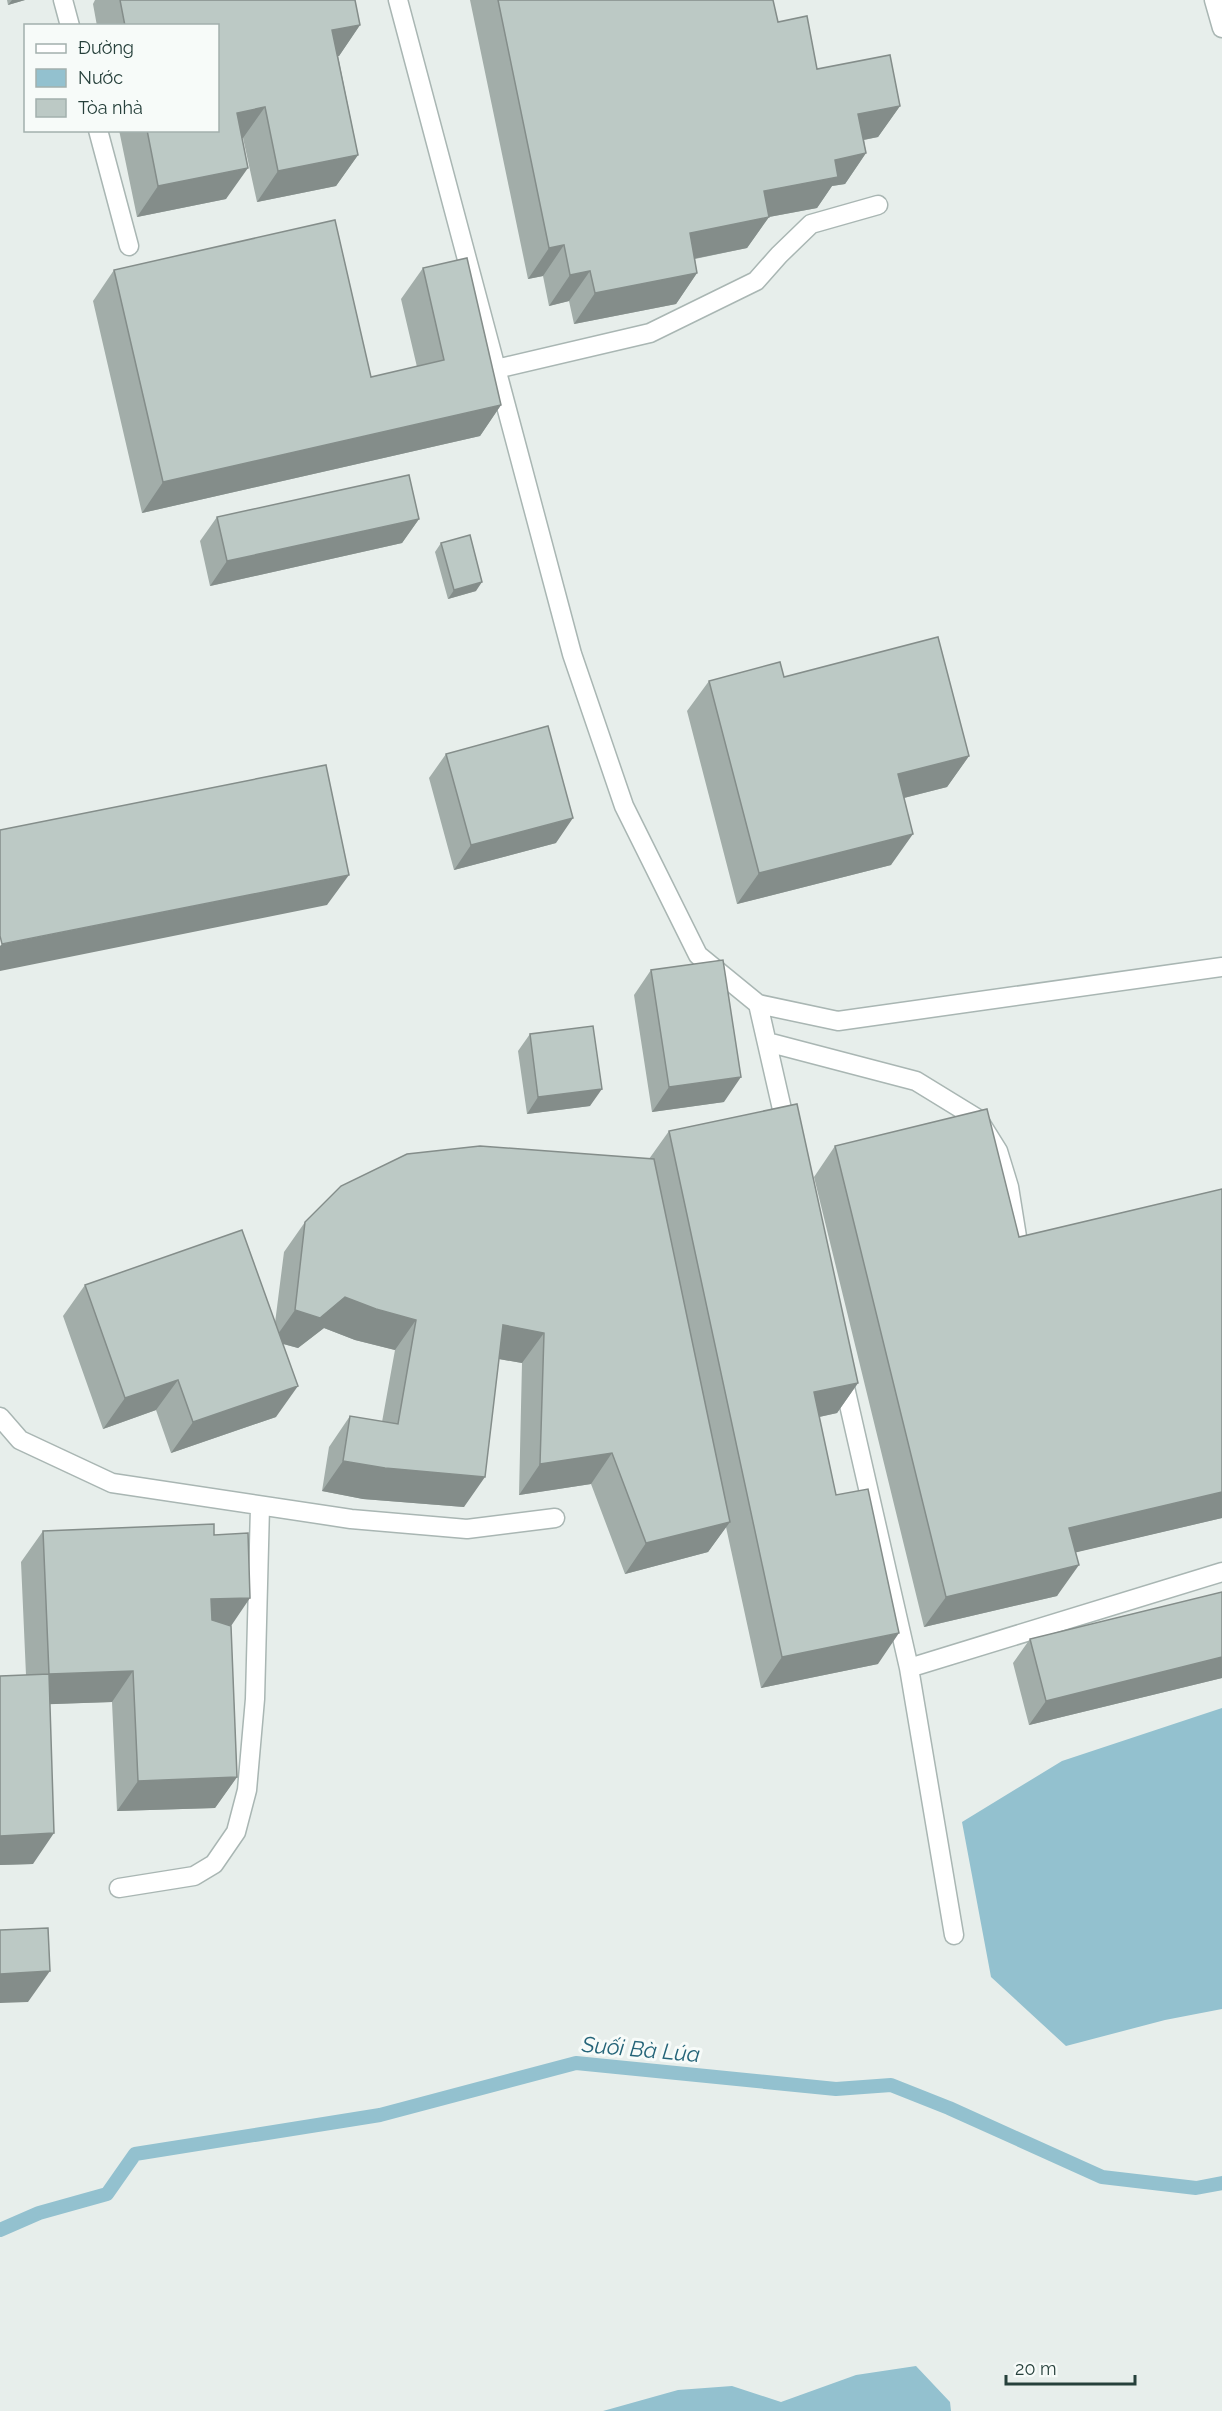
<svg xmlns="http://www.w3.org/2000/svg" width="1222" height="2411" viewBox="0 0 1222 2411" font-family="Raleway,sans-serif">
<rect width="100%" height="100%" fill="#e7eeeb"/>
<!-- water -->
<path fill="#93c1cf" d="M1222 1708V2009L1165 2020 1066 2046 991 1977 962 1822 1062 1761Z
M916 2366 950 2402 951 2411H603L678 2390 732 2386 781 2402 856 2375Z"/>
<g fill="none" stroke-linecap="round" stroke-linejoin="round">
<!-- stream -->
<path stroke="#93c1cf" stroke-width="14" d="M0 2230 39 2213 107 2194 135 2154 380 2115 576 2063 836 2089 891 2085 949 2108 1102 2177 1196 2188 1222 2183"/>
<!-- minor casing -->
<g stroke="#a9b6b3" stroke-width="21">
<path id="minor" d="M63 0 70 26
M398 0 572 654 624 806 698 955 758 1004 838 1021 1222 967
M1214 0 1222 28
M98 130 129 246
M496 369 650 333 756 281 779 255 811 224 878 205
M758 1004 787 1131
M767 1042 916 1081 978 1119 998 1151 1009 1187 1017 1237
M842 1374 909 1668 954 1935
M0 1417 20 1440 112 1483 351 1519 467 1529 555 1518
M909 1668 1222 1572
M119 1888 194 1876 214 1864 236 1832 247 1790 255 1699 260 1507"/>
</g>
<!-- minor -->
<use href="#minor" stroke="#fff" stroke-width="18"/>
</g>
<!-- wall -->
<path fill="#a2ada9" d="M7 0H25L8 5Z
M95 0H355L360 25 339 56H338L358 155 336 186 257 202 243 138H242L226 199 137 217 119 130H218V26H97L93 4Z
M470 0H773L778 22 817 69 900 106 878 137 864 140 866 153 845 184 832 186 817 208 769 217 747 248 695 259 697 273 676 304 574 324 569 301 549 306 543 276 528 279Z
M423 268 501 405 480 436 142 513 93 301 114 270 371 377 417 367 401 299Z
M217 517 419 519 402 543 210 586 200 541Z
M441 543 476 591 448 599 435 552Z
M784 677 969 756 947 787 904 798 891 865 737 904 687 711 709 681Z
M446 754 556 843 454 870 429 778Z
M651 970 724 1102 652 1112 634 995Z
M530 1034 590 1106 527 1114 518 1051Z
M669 1131 858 1383 837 1413 819 1417 836 1495 878 1664 761 1688 726 1527 708 1552 625 1574 591 1484 519 1495 522 1363 499 1359 464 1507 363 1499 322 1491 329 1447 350 1416 382 1422 395 1350 355 1340 324 1328 298 1348 283 1344 276 1417 171 1453 156 1410 103 1429 63 1316 85 1285 275 1323 284 1252 305 1222 649 1159Z
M835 1146 1019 1237 1222 1189V1518L1076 1552 1057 1596 924 1627 814 1177Z
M43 1531 214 1535 231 1626 237 1777 215 1808 117 1811 112 1702 50 1704 33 1864 0 1865V1676L26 1675 21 1562Z
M1222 1592V1678L1029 1725 1013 1663 1030 1639Z"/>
<!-- shaded-wall -->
<path fill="#848d8a" d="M12 0H25L8 5Z
M360 25 339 56 311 61 332 30Z
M900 106 878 137 837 145 858 114Z
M265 107 243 138 215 144 237 113Z
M866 153 845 184 832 186 817 208 742 222 764 191 835 160Z
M358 155 336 186 257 202 278 171Z
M248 168 226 199 137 217 158 186Z
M769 217 747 248 668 264 690 233Z
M564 245 543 276 528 279 549 248Z
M590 271 569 301 549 306 570 275Z
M697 273 676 304 574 324 595 293Z
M501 405 480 436 142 513 163 482Z
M419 519 402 543 210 586 227 561Z
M482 582 476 591 448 599 454 590Z
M969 756 947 787 876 805 898 774Z
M573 818 556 843 454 870 471 845Z
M913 834 891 865 737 904 759 873Z
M349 875 327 905 0 971V946L2 944Z
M741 1077 724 1102 652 1112 669 1087Z
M602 1089 590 1106 527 1114 538 1097Z
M345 1297 416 1320 395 1350 355 1340 324 1328 298 1348 273 1341 295 1310Z
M503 1325 544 1333 522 1363 482 1356Z
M178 1380 156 1410 103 1429 125 1398Z
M858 1383 837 1413 792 1423 814 1392Z
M298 1386 276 1417 171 1453 193 1422Z
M612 1453 591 1484 519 1495 540 1464Z
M343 1461 485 1477 464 1507 363 1499 322 1491Z
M1222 1492V1518L1048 1559 1069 1528Z
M730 1522 708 1552 625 1574 646 1543Z
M1079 1565 1057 1596 924 1627 946 1597Z
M250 1598 229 1629 190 1630 211 1599Z
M899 1633 878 1664 761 1688 782 1657Z
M1222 1657V1678L1029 1725 1046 1701Z
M133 1671 112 1702 27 1705 49 1674Z
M237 1777 215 1808 117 1811 138 1781Z
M54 1833 33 1864 0 1865V1836Z
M50 1971 28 2002 0 2003V1974Z"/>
<!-- building -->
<path fill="#bcc9c5" stroke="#848d8a" stroke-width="1.5" d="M120 0H355L360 25 332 30 358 155 278 171 265 107 237 113 248 168 158 186 147 130H218V26H125Z
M498 0H773L778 22 807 16 817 69 890 55 900 106 858 114 866 153 835 160 838 177 764 191 769 217 690 233 697 273 595 293 590 271 570 275 564 245 549 248Z
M335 220 371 377 444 360 423 268 467 258 501 405 163 482 114 270Z
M409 475 419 519 227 561 217 517Z
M470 535 482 582 454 590 441 543Z
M938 637 969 756 898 774 913 834 759 873 709 681 780 662 784 677Z
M548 726 573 818 471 845 446 754Z
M326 765 349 875 2 944 0 936V830Z
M723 960 741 1077 669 1087 651 970Z
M593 1026 602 1089 538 1097 530 1034Z
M797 1104 858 1383 814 1392 836 1495 868 1489 899 1633 782 1657 669 1131Z
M987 1109 1019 1237 1222 1189V1492L1069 1528 1079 1565 946 1597 835 1146Z
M480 1146 654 1159 730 1522 646 1543 612 1453 540 1464 544 1333 503 1325 485 1477 385 1468 343 1461 350 1416 398 1424 416 1320 376 1309 345 1297 320 1318 295 1310 305 1222 341 1186 407 1154Z
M242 1230 298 1386 193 1422 178 1380 125 1398 85 1285Z
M214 1524V1535L248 1533 250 1598 211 1599 212 1620 231 1626 237 1777 138 1781 133 1671 49 1674 43 1531Z
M1222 1592V1657L1046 1701 1030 1639Z
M49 1674 54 1833 0 1836V1676Z
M48 1928 50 1971 0 1974V1930Z"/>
<g text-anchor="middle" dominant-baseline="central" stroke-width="6" stroke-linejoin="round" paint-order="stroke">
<!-- water labels -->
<g font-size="22" font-style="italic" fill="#246478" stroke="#f7fbf9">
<text transform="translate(641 2049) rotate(5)">Suối Bà Lúa</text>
</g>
</g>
<!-- legend -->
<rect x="24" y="24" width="195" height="108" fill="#f7fbf9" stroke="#a3b0ad" stroke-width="1.5"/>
<rect x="36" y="44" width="30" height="9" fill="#ffffff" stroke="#a3b0ad" stroke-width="1.5"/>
<text x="78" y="54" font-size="18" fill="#26403b">Đường</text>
<rect x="36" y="69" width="30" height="18" fill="#93c1cf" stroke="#a3b0ad" stroke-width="1.5"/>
<text x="78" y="84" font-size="18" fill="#26403b">Nước</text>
<rect x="36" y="99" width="30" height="18" fill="#bcc9c5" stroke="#a3b0ad" stroke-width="1.5"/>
<text x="78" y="114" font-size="18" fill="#26403b">Tòa nhà</text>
<!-- scale -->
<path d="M1006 2375v9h129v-9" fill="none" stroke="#26403b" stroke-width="3"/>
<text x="1015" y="2375" font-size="18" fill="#26403b" stroke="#f7fbf9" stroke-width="4.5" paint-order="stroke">20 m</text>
</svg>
